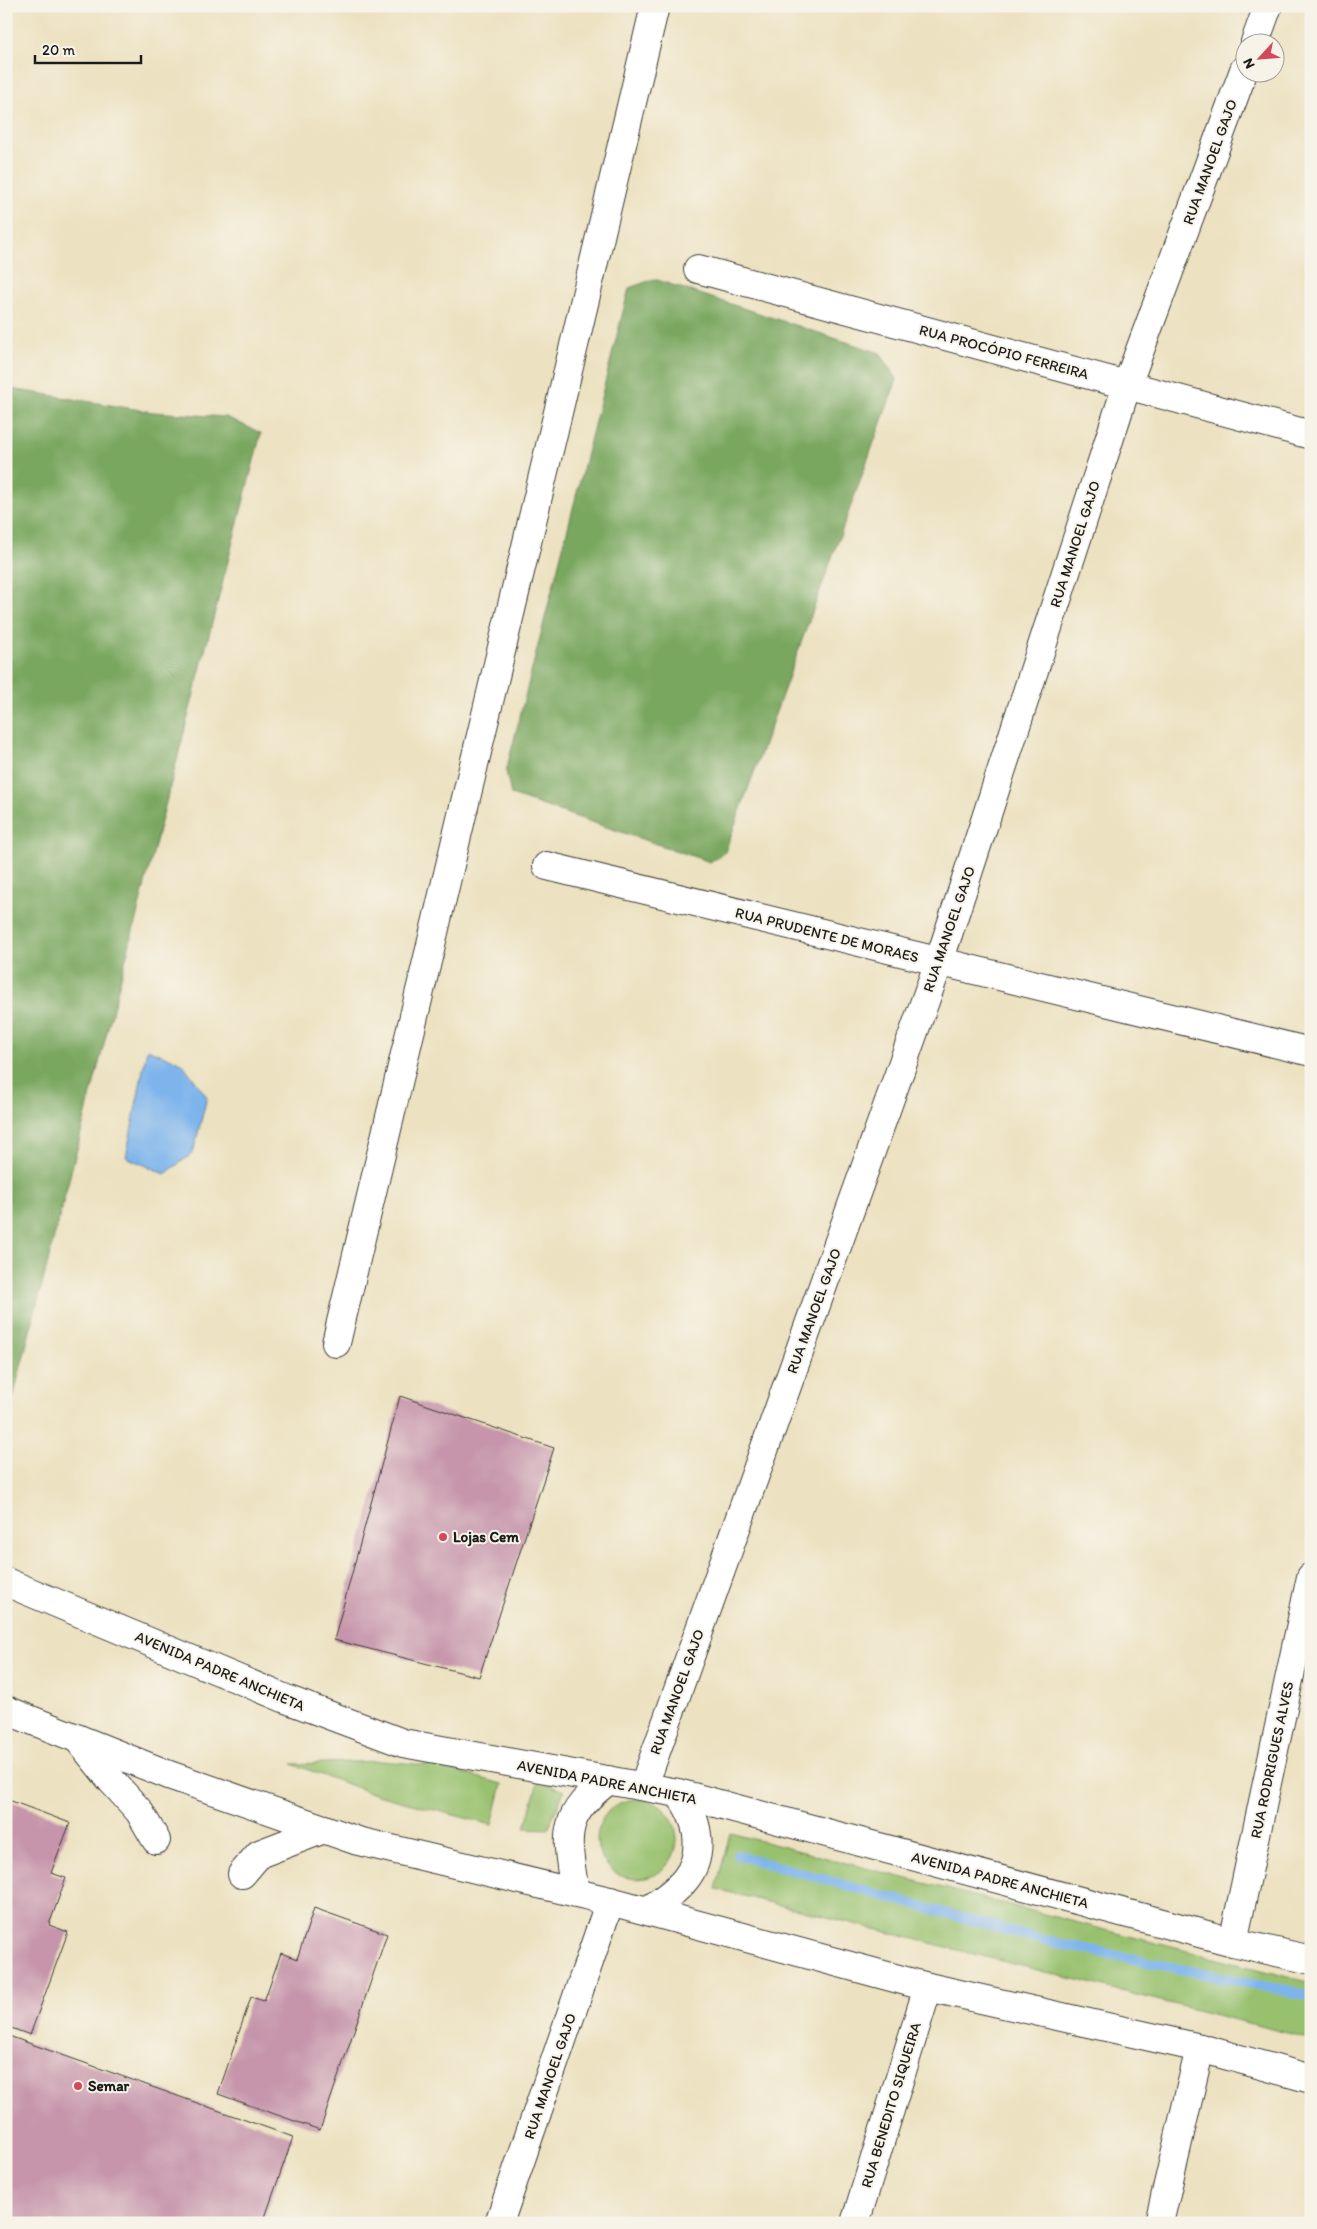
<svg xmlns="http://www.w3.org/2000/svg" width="1317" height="2229" viewBox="0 0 1317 2229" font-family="Itim,sans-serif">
<rect width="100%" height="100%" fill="#f7f3e8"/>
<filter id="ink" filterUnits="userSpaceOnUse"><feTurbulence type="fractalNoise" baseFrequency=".02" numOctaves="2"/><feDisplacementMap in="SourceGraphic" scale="10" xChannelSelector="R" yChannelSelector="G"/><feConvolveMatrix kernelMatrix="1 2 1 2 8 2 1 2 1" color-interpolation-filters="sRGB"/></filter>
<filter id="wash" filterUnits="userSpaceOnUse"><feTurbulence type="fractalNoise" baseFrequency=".0096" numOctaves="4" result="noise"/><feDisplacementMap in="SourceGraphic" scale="20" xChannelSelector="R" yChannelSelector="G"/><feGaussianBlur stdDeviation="1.12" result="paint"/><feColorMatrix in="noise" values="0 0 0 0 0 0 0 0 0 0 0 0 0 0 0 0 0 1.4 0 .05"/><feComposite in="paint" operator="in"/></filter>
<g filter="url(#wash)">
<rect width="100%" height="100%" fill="#ece1c0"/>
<!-- green -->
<path fill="#98c16e" stroke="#5a6e45" d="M382 1761 437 1766 502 1784 492 1825 377 1795 292 1764Z
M538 1781 564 1791 548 1829 525 1828Z
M597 1839a40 40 0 1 1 80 0a40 40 0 1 1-80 0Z
M730 1833 1311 1983V2039L716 1889Z"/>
<!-- forest -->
<path fill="#7aa761" stroke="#4b623e" d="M654 279 880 353 897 379 725 852 710 862 511 795 506 771 629 288Z
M6 388 153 412 226 417 261 433 6 1425Z"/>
<!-- water -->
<path fill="#7db4ec" stroke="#4c6884" d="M147 1049 182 1063 207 1097 193 1153 165 1174 126 1157Z"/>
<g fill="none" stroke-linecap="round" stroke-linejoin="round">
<!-- stream -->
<path stroke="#7db4ec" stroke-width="10" d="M737 1855 1042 1940 1311 1996"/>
</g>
<g id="blocks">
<!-- building -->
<path fill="#c695ab" d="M400 1396 554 1448 479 1677 334 1640Z
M6 1799 70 1823 51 1873 66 1878 49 1925 68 1932 30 2035 6 2026Z
M314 1908 387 1934 320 2130 218 2094 251 1997 264 2001 281 1953 297 1959Z
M6 2035 293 2137 263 2223H6Z"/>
</g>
</g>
<g filter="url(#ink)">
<use href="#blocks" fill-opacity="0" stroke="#3b3a35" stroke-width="1"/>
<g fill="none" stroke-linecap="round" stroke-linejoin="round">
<!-- minor casing -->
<g stroke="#3b3a35" stroke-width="30">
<path id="minor" d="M1255 42 1268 6
M698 269 1311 435
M547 866 1311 1052
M336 1343 655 6
M78 1739 111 1780 139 1811 156 1840
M644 1785 939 962 1127 385 1244 70
M242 1874 259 1854 324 1829
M1233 1942 1311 1577
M499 2223 610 1901
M855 2223 928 1987
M1159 2223 1200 2048"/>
</g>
<!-- major casing -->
<g stroke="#3b3a35" stroke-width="30">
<path id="major" d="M6 1582 286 1699 403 1743 678 1793 1233 1942 1311 1960
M6 1710 169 1775 358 1841 610 1901 928 1987 1200 2048 1311 2079
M575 1893C567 1838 558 1817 609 1780
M647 1911C676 1891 702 1874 697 1835 695 1818 689 1806 678 1793"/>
</g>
<!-- minor -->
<use href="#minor" stroke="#fff" stroke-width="28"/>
<!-- major -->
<use href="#major" stroke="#fff" stroke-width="28"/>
</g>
</g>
<!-- markers -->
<g fill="#d1495b" stroke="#f7f3e8" stroke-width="2">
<circle cx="443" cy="1537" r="5"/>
<circle cx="78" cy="2086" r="5"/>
</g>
<g text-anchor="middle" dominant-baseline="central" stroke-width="4" stroke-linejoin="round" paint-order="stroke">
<!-- street labels -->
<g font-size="15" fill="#1c1c1c" stroke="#f7f3e8">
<text transform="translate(1210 162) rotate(-70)">RUA MANOEL GAJO</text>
<text transform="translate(1004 352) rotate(15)">RUA PROCÓPIO FERREIRA</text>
<text transform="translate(1075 544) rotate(-72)">RUA MANOEL GAJO</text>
<text transform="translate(949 929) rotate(-71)">RUA MANOEL GAJO</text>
<text transform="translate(827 935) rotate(14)">RUA PRUDENTE DE MORAES</text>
<text transform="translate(814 1311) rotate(-70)">RUA MANOEL GAJO</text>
<text transform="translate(220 1671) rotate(23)">AVENIDA PADRE ANCHIETA</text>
<text transform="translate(677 1692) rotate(-70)">RUA MANOEL GAJO</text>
<text transform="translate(1272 1760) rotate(-78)">RUA RODRIGUES ALVES</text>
<text transform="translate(607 1782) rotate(11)">AVENIDA PADRE ANCHIETA</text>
<text transform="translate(1000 1880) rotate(15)">AVENIDA PADRE ANCHIETA</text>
<text transform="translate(550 2076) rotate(-71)">RUA MANOEL GAJO</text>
<text transform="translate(891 2105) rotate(-73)">RUA BENEDITO SIQUEIRA</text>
</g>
<!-- poi labels -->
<g font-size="15" font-weight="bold" fill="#1c1c1c" stroke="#f7f3e8" text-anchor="start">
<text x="453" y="1537">Lojas Cem</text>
<text x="88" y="2086">Semar</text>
</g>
</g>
<!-- margin -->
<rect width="1317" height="2229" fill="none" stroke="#f7f3e8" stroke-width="25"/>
<!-- north arrow -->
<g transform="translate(1260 58) rotate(244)"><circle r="24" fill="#f7f3e8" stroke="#9f9d96"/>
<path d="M0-4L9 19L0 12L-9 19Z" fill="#d1495b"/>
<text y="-8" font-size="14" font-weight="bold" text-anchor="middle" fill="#1c1c1c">N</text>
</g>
<!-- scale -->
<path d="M35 55v8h106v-8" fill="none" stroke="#1c1c1c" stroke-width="2.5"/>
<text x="42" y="55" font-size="15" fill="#1c1c1c" stroke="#f7f3e8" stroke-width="4" paint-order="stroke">20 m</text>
</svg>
